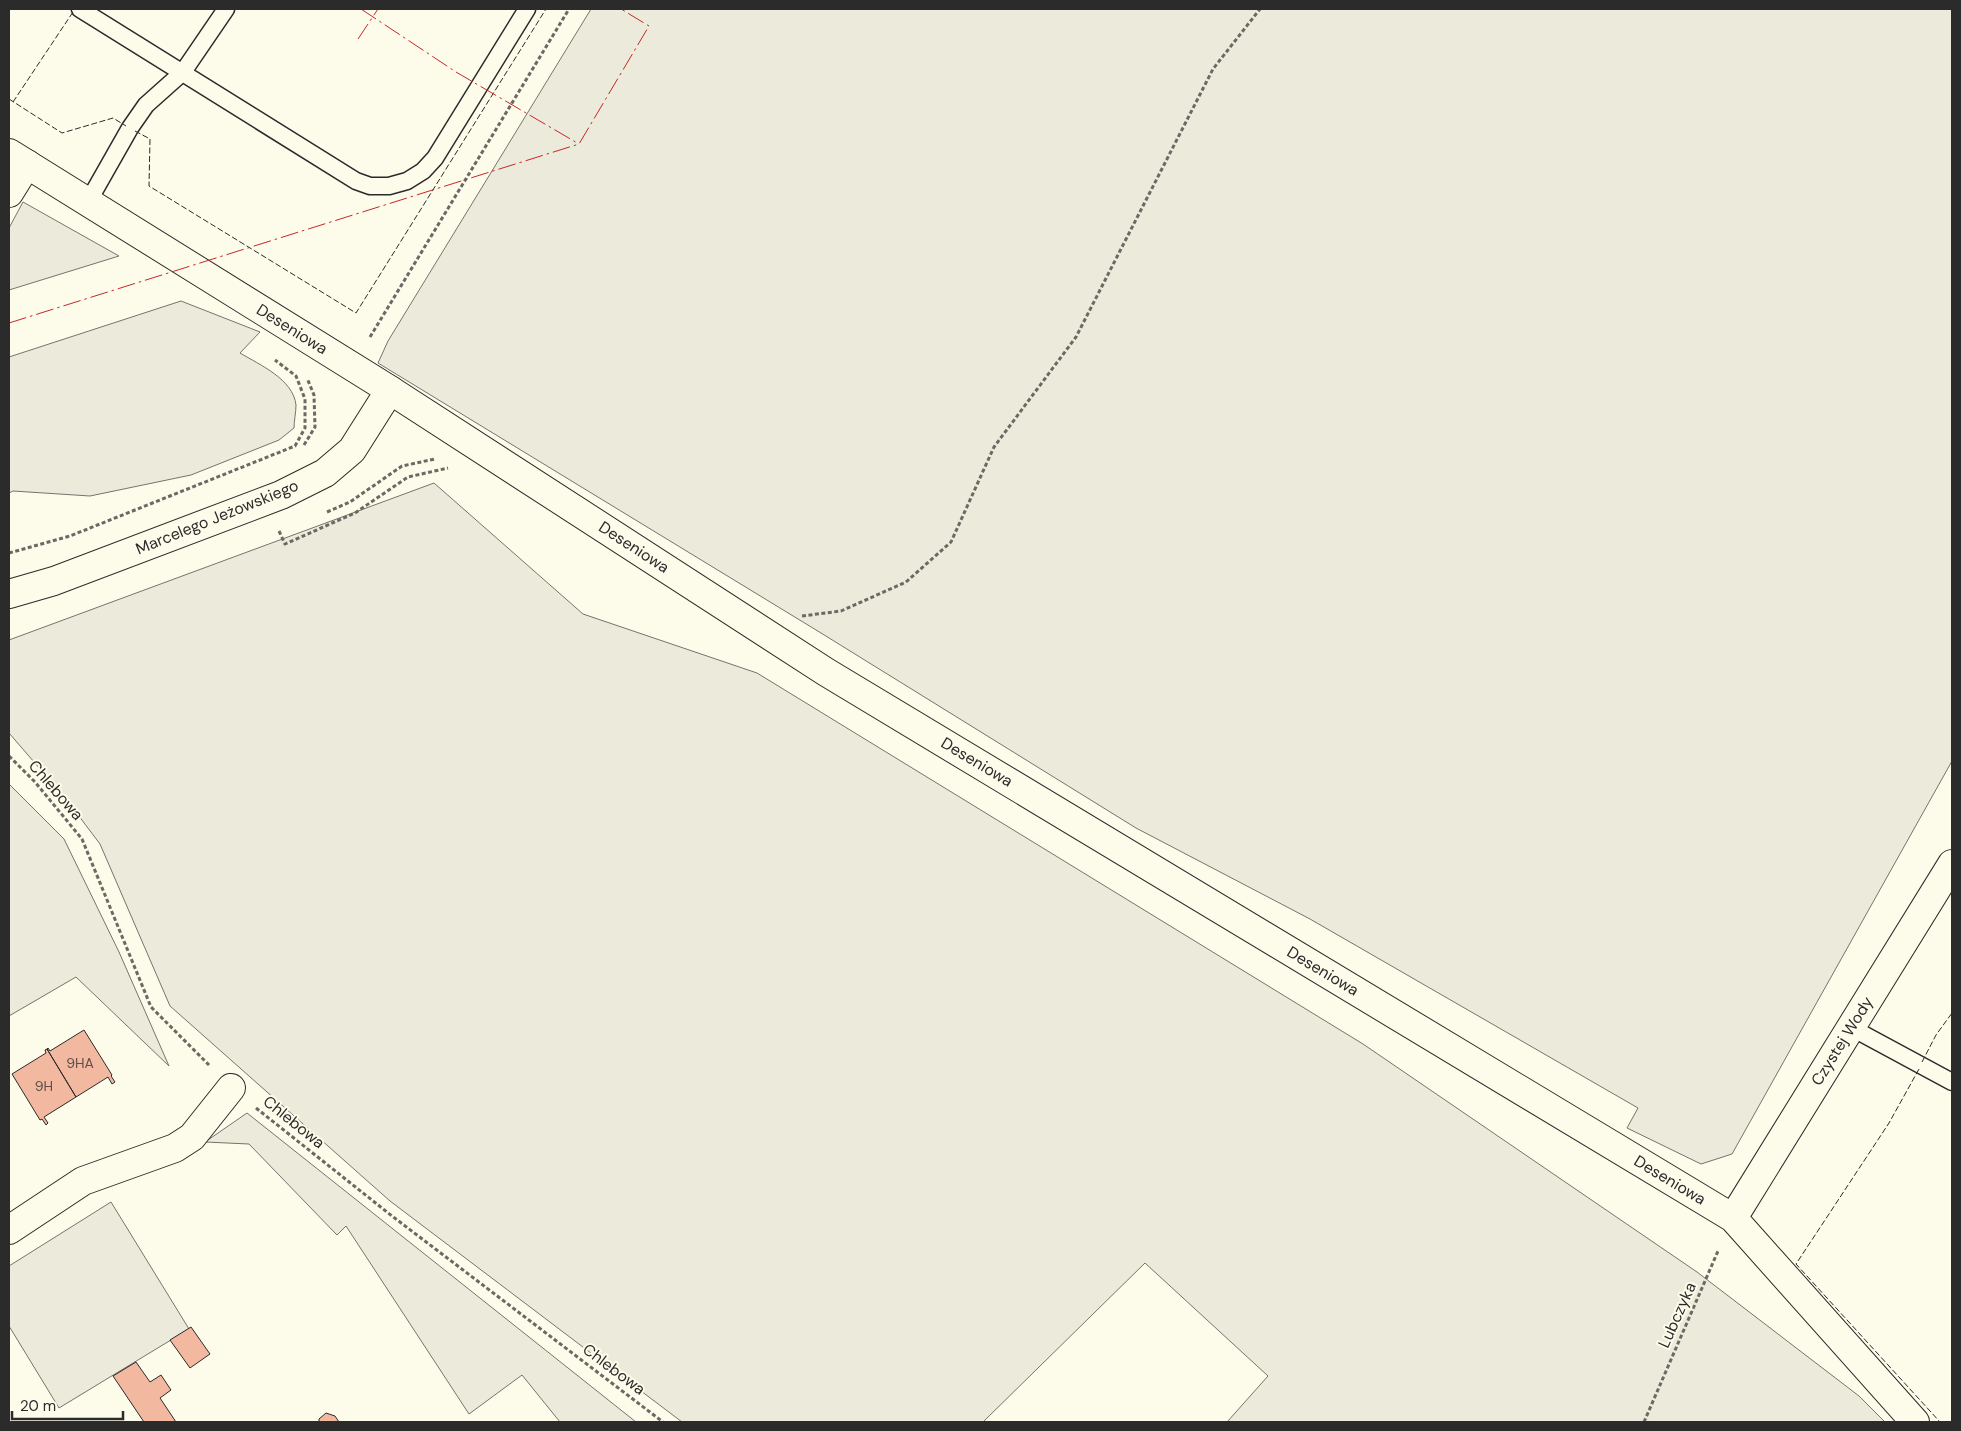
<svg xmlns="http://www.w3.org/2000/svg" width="1961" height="1431" viewBox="0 0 1961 1431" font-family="'DM Sans',sans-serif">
<rect width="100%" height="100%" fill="#fdfbea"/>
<!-- green -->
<path fill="#ecebdb" stroke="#74746e" d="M591 9H1952V761L1732 1154 1701 1164 1627 1128 1638 1108 1310 919 1136 828 821 633 378 363 388 341Z
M23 202 119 256 9 290V228Z
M181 301 260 332 240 353C260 365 293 379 296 405 296 412 294 421 294 428L279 440 191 475 90 496 13 491 9 493V357Z
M434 483 583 614 757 673 1363 1044 1697 1272 1859 1396 1885 1422H1227L1268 1376 1145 1263 983 1422H682L390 1201 170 1006 100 844 66 799 9 733V640Z
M9 784 64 839 119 952 169 1066 76 977 9 1016Z
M247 1113 636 1422H560L522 1375 469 1414 346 1226 337 1235 249 1144 205 1142Z
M111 1202 189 1329 59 1408 9 1326V1266Z"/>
<!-- building -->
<path fill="#f2b8a0" stroke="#2b2b2b" d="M84 1030 112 1075 111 1076 115 1082 112 1084 108 1077 76 1097 47 1049 48 1048 50 1051Z
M47 1049 76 1097 44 1117 48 1123 46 1125 42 1119 40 1120 12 1074 46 1053 45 1050Z
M191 1327 210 1354 190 1368 170 1340Z
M136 1362 150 1382 161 1375 171 1390 160 1398 176 1422H144L113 1376Z
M326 1413 335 1416 339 1422H319V1419Z"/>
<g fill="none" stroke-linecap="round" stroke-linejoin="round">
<!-- service casing -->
<g stroke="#2b2b2b" stroke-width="19">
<path id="service" d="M80 9 356 181 370 186H389L407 181 423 171 435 158 527 9
M88 202 130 128 146 105 183 72 226 9
M1850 1027 1952 1082"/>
</g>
<!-- minor casing -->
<g stroke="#2b2b2b" stroke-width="30">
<path id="minor" d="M9 193 27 164
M390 390 826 672 1733 1218 1915 1422
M1733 1218 1952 864
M9 1230 83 1181 175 1148 192 1137 231 1088"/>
</g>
<!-- tertiary casing -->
<g stroke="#2b2b2b" stroke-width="30">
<path id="tertiary" d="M9 153 390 390 352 450 325 473 281 495 54 581 9 594"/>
</g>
<!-- path -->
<path stroke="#6a6964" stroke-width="3" stroke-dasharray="4 2.5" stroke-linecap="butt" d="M370 337 569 9
M304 445 315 427 314 395 307 378
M327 512 350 502 402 466 435 459
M279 531 285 544 355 513 408 477 448 468
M9 553 70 536 295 446 305 428V399L296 376 275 360
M802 616 841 611 906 582 951 542 994 447 1076 337 1213 69 1260 9
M9 756 35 782 82 839 151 1007 209 1065
M256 1108 392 1216 663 1422
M1644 1422 1718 1251"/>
<!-- service -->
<use href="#service" stroke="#fdfbea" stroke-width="16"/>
<!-- minor -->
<use href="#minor" stroke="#fdfbea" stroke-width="28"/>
<!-- tertiary -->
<use href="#tertiary" stroke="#fdfbea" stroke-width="28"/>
<!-- fence -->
<path stroke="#2b2b2b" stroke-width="1" stroke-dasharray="6 2.5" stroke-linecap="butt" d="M9 99 62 133 113 118 126 126
M13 102 75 9
M135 131 150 139 149 186 356 313 546 9
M1922 1062 1936 1035 1952 1013
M1919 1069 1889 1123 1796 1264 1940 1422"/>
<!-- power -->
<path stroke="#c62828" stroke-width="1" stroke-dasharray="18 4 2.5 4" stroke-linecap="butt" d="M361 9 456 72 579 144
M358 39 378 9
M9 323 579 144 649 26 621 9"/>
</g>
<g text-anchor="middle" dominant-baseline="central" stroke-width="4" stroke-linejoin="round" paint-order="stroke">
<!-- number labels -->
<g font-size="14" fill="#5d4e48">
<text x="80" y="1063">9HA</text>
<text x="44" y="1086">9H</text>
</g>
<!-- street labels -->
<g font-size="16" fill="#2b2b2b" stroke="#fdfbea">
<text transform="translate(292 329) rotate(32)">Deseniowa</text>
<text transform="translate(217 517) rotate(-22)">Marcelego Jeżowskiego</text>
<text transform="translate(634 547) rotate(33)">Deseniowa</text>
<text transform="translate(977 762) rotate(31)">Deseniowa</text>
<text transform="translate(56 790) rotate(49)">Chlebowa</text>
<text transform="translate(1323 971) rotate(31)">Deseniowa</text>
<text transform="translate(1842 1041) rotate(-58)">Czystej Wody</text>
<text transform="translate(294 1122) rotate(39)">Chlebowa</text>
<text transform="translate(1670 1180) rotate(31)">Deseniowa</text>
<text transform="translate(1677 1315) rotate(-66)">Lubczyka</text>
<text transform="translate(614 1369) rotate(37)">Chlebowa</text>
</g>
</g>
<!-- border -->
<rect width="1961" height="1431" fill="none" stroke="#2b2b2b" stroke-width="20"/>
<!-- scale -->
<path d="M12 1411v8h111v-8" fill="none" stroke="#2b2b2b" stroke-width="2.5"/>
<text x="20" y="1411" font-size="15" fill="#2b2b2b" stroke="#fdfbea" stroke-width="4" paint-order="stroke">20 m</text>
</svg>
